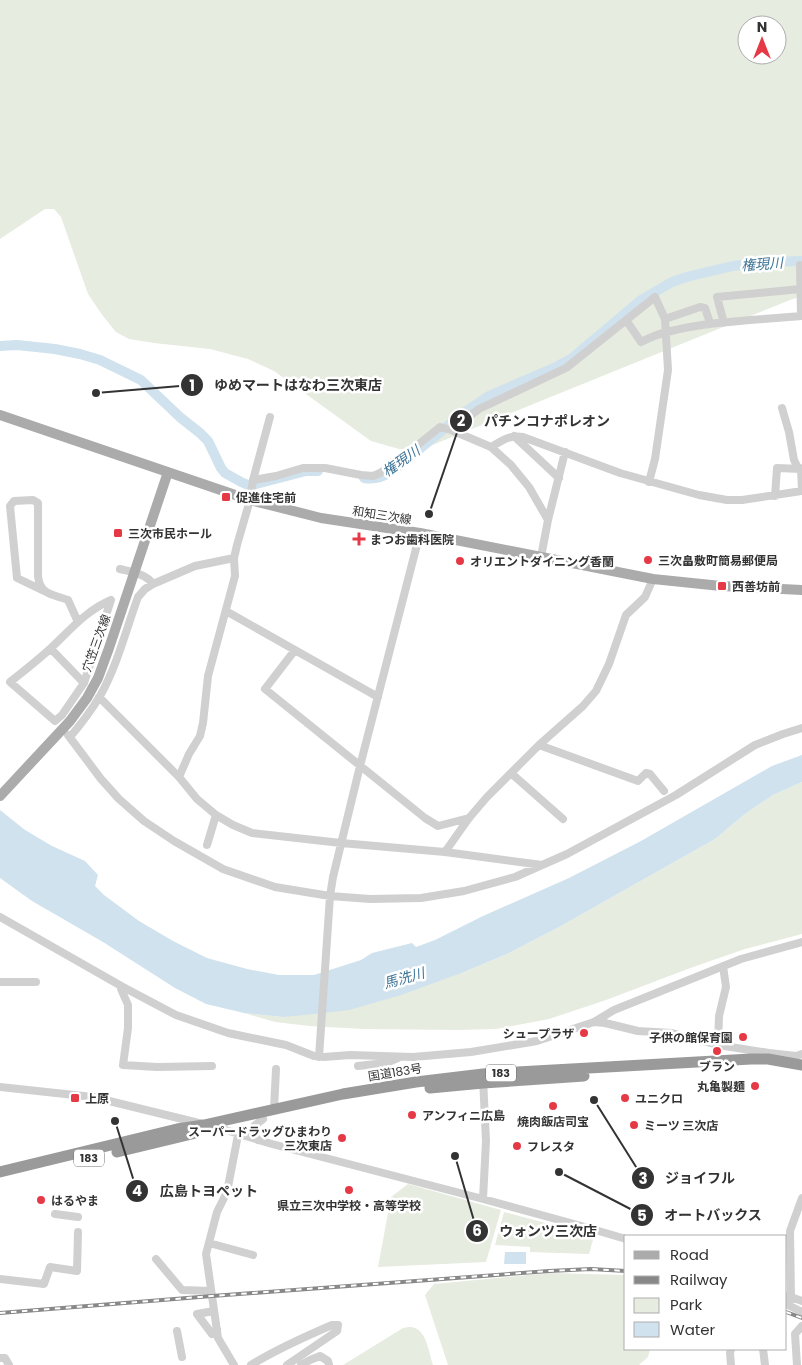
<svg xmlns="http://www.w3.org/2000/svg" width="802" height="1365" viewBox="0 0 802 1365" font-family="Poppins,'Noto Sans JP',sans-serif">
<rect width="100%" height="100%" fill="#fff"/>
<!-- green -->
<path fill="#e6ecdf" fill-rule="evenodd" d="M0 0H802V296L790 300 425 448 399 449 371 441 274 371 248 359 210 349 154 343 129 339 116 332 103 316 88 294 61 217 54 209H45L0 239ZM747 25H777V55H747Z
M802 782V934L745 949 693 967 606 1000 549 1019 496 1029 458 1030 363 1029 310 1026 275 1022 244 1013 283 1017 464 972 507 954 559 927 715 839 745 814 773 795Z
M408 1184 501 1210 486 1262 378 1267 391 1197Z
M504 1212 594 1236 589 1254 530 1252V1247L495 1245Z
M549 1273 626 1275V1349H650L648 1357 639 1365H448L425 1295 434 1284Z
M409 1327C427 1327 428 1351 433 1365H343L403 1328Z"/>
<!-- water -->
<path fill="#cfe2ee" d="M802 755V782L773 795 745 814 715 839 559 927 507 954 464 972 401 995 349 1010 324 1013 283 1017 244 1013 206 1004 175 988 103 942 32 901 0 878V810L25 830 52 846 85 861 98 875 95 886 104 895 139 921 173 941 207 958 247 969 279 975H314L361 960 372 953 412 943 416 947 435 940 483 916 569 878 641 841 772 766Z
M505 1252H526V1264H504Z"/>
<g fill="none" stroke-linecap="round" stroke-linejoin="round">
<!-- river -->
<path stroke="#cfe2ee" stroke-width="10" d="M0 346 17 345 55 349 80 354 100 360 141 380 181 418 200 433 208 441 221 468 225 473 241 482 248 485 256 484 306 471H318
M364 478C375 480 383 477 391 472L461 415 489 396 556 367 571 359 641 300 672 282 690 276 733 266 764 262 802 261"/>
<!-- minor -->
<path stroke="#d0d0d0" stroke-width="8" d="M800 265 801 316
M665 319 700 307 705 308 710 323
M626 320 641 342C649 338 658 334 667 332 710 321 758 320 802 316
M724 323 717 297 800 289
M782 408 789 432 794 460 797 466 801 469 802 490
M451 430 479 409 566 368 655 297 665 319 668 370 655 459 649 482
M514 436 559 478
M491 447C503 440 509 435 523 437L620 473 699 495 727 500H742L802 491
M253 480 276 476 303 468H325L361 475 373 476 380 473 393 465 440 427 451 430 491 447 511 465 529 487 548 520
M775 496 777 468 801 469
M541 557 548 520 565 452
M120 569C132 572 146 574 153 584
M44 591 17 578 10 506 14 501 33 500 38 503V576C40 595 52 594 68 600L78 622
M111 600 84 683 62 715 55 721 10 682C24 671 38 660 51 648 70 630 87 610 111 600Z
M226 611 378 697
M51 649 84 683
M295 650 265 689 425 818 438 826 469 818
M99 697 179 777 197 799 216 815 233 825 252 833 341 843 445 852 542 865
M68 735 101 779 119 799 144 821 174 841 223 869 275 887 330 896 370 899 421 898 464 891 515 877 567 854 676 795 755 745 783 734 802 728
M70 737C81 724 91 711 100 696 117 666 126 630 138 597L145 589 153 584 195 566 234 558
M539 745 638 781 646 773 650 774 664 791
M512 774 563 819
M179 777 189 754 200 736 203 723 208 676 235 576 234 558 237 545 250 500 253 480 270 417
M207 845 216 815
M445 852 469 818 487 797 539 745 583 706 596 691 609 664 626 615 645 597 653 579
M0 917 123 987 176 1015 228 1033 286 1045 314 1056 324 1057 350 1055 413 1057 471 1052 537 1041 594 1022 614 1010 741 959 802 942
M0 982H36
M121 989 128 1005V1028L123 1065 157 1067 212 1066
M594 1022 605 1023 638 1031 672 1033 718 1045 769 1053 796 1056 802 1054
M718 1045 719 1016 726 987 723 966
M319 1057 330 896 333 877 360 766 420 533
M358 1066 386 1063 398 1058
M0 1087 93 1097 219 1128 272 1144 483 1199 585 1227 626 1239
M274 1109 276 1069
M258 1140 254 1134V1126L263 1119
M802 1198 790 1231 791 1297 788 1305 802 1312
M483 1199 486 1141 483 1078
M55 1214 78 1217
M209 1243 253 1255
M156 1259 182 1290 211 1291
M0 1279 44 1284 50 1267 77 1271 78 1232
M788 1296 802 1301
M214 1311 197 1314 212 1334 217 1329
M177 1331 182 1357
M763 1349 765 1365
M0 1358H5L9 1365
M234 1365 218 1338 206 1254 217 1212 227 1192 238 1135
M251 1365C277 1349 304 1337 332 1325H338L337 1331 287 1365
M301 1365 310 1360 320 1356 328 1361 329 1365
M731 1365 730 1353 731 1349
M797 1365 795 1334 802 1326"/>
<!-- major -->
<path stroke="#ababab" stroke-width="10" d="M0 415 250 500 321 518 420 533 653 579 721 586 802 590
M0 796 70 721 87 698 98 678 109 648 168 472"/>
<!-- highway -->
<path stroke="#9a9a9a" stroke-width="11" d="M430 1088 483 1083 584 1076
M117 1152 196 1133
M0 1172 177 1129 204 1125 343 1094 416 1082 483 1074 751 1059H768L802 1065"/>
<!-- rail casing -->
<g stroke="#888" stroke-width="4">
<path id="rail" d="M786 1312 802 1318
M0 1313 212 1296 549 1271 591 1269 626 1271"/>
</g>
<!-- rail -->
<use href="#rail" stroke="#fff" stroke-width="2" stroke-dasharray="5.5" stroke-linecap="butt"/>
</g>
<!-- markers -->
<g fill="#e63946" stroke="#fff" stroke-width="2">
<rect x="221" y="492" width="10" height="10" rx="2.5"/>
<rect x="113" y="528" width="10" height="10" rx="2.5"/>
<path d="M356.5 531.5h5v5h5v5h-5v5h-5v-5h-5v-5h5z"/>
<circle cx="648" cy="560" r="5"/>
<circle cx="460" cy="561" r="5"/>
<rect x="717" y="581" width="10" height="10" rx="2.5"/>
<circle cx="584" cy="1033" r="5"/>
<circle cx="743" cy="1037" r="5"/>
<circle cx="717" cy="1051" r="5"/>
<circle cx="755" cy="1086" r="5"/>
<rect x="70" y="1093" width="10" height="10" rx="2.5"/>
<circle cx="625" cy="1098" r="5"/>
<circle cx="553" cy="1106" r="5"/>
<circle cx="412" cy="1115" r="5"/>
<circle cx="634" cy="1125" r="5"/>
<circle cx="342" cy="1138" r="5"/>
<circle cx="517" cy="1146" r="5"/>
<circle cx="349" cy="1190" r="5"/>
<circle cx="41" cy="1200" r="5"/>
</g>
<g text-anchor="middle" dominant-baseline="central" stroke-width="5" stroke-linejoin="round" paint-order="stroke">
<!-- shield labels -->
<g fill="#fff" stroke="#707070" stroke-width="1">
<rect x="486" y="1064.5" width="30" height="17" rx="4"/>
<rect x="74" y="1149.5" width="30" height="17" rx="4"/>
</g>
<g font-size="11" font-weight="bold" fill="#333">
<text x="501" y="1073">183</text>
<text x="89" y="1158">183</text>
</g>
<!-- poi labels -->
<g font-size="12" font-weight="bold" fill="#333" stroke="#fff" text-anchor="start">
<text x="236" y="497">促進住宅前</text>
<text x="128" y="533">三次市民ホール</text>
<text x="370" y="539">まつお歯科医院</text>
<text x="658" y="560">三次畠敷町簡易郵便局</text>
<text x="470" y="561">オリエントダイニング香蘭</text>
<text x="732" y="586">西善坊前</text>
<text x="574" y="1033" text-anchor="end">シュープラザ</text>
<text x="733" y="1037" text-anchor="end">子供の館保育園</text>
<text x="717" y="1066" text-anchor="middle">ブラン</text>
<text x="745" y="1086" text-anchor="end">丸亀製麺</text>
<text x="85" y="1098">上原</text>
<text x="635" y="1098">ユニクロ</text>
<text x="422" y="1115">アンフィニ広島</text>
<text x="553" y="1121" text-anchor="middle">焼肉飯店司宝</text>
<text x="644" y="1125">ミーツ 三次店</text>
<text x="332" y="1131" text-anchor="end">スーパードラッグひまわり<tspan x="332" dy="14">三次東店</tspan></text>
<text x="527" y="1146">フレスタ</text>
<text x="51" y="1200">はるやま</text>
<text x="349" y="1205" text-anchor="middle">県立三次中学校・高等学校</text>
</g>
<!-- street labels -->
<g font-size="12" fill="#333" stroke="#fff">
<text transform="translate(382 515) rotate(9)">和知三次線</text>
<text transform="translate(96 643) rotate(-70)">穴笠三次線</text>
<text transform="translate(395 1072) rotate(-9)">国道183号</text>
</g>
<!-- water labels -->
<g font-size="14" font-style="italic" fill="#3f7597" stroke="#fff">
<text transform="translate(762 264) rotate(-4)">権現川</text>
<text transform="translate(401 461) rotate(-35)">権現川</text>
<text transform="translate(404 978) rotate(-16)">馬洗川</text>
</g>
</g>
<!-- callouts -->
<path fill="none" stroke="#333" stroke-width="2" d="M96 393L192 385M429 514L461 421M594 1100L643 1178M115 1121L137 1191M559 1172L642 1215M455 1156L477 1231"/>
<g fill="#333" stroke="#fff" stroke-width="2">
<circle cx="96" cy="393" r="5"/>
<circle cx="429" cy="514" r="5"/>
<circle cx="594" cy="1100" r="5"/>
<circle cx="115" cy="1121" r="5"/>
<circle cx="559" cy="1172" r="5"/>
<circle cx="455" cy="1156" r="5"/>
<circle cx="192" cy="385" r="12"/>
<circle cx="461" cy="421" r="12"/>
<circle cx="643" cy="1178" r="12"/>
<circle cx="137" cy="1191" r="12"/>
<circle cx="642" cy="1215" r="12"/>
<circle cx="477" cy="1231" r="12"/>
</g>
<g font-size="15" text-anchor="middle" font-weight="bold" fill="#fff">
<text x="192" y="391">1</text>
<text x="461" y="426">2</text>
<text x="643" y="1184">3</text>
<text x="137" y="1196">4</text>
<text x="642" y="1221">5</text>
<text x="477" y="1236">6</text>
</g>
<g font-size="14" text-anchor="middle" font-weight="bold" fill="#333" stroke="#fff" stroke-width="5" stroke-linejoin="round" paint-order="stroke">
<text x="298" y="390">ゆめマートはなわ三次東店</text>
<text x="547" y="426">パチンコナポレオン</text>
<text x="700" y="1183">ジョイフル</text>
<text x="209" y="1196">広島トヨペット</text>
<text x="713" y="1220">オートバックス</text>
<text x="548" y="1236">ウォンツ三次店</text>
</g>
<!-- legend -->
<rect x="624" y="1235" width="162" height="115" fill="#ffffff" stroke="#adadad"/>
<rect x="634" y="1251" width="25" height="8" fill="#ababab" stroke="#adadad"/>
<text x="670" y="1260" font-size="15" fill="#333333">Road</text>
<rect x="634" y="1276" width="25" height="8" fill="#888888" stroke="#adadad"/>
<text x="670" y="1285" font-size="15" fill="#333333">Railway</text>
<rect x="634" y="1298" width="25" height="15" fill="#e6ecdf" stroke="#adadad"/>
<text x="670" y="1310" font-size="15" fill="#333333">Park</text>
<rect x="634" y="1322" width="25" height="15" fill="#cfe2ee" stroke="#adadad"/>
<text x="670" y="1335" font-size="15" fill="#333333">Water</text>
<!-- north arrow -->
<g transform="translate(762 40)"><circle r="24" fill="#ffffff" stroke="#adadad"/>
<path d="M0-4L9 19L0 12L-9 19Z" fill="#e63946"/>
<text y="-8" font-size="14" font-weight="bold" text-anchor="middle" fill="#333333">N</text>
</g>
</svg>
